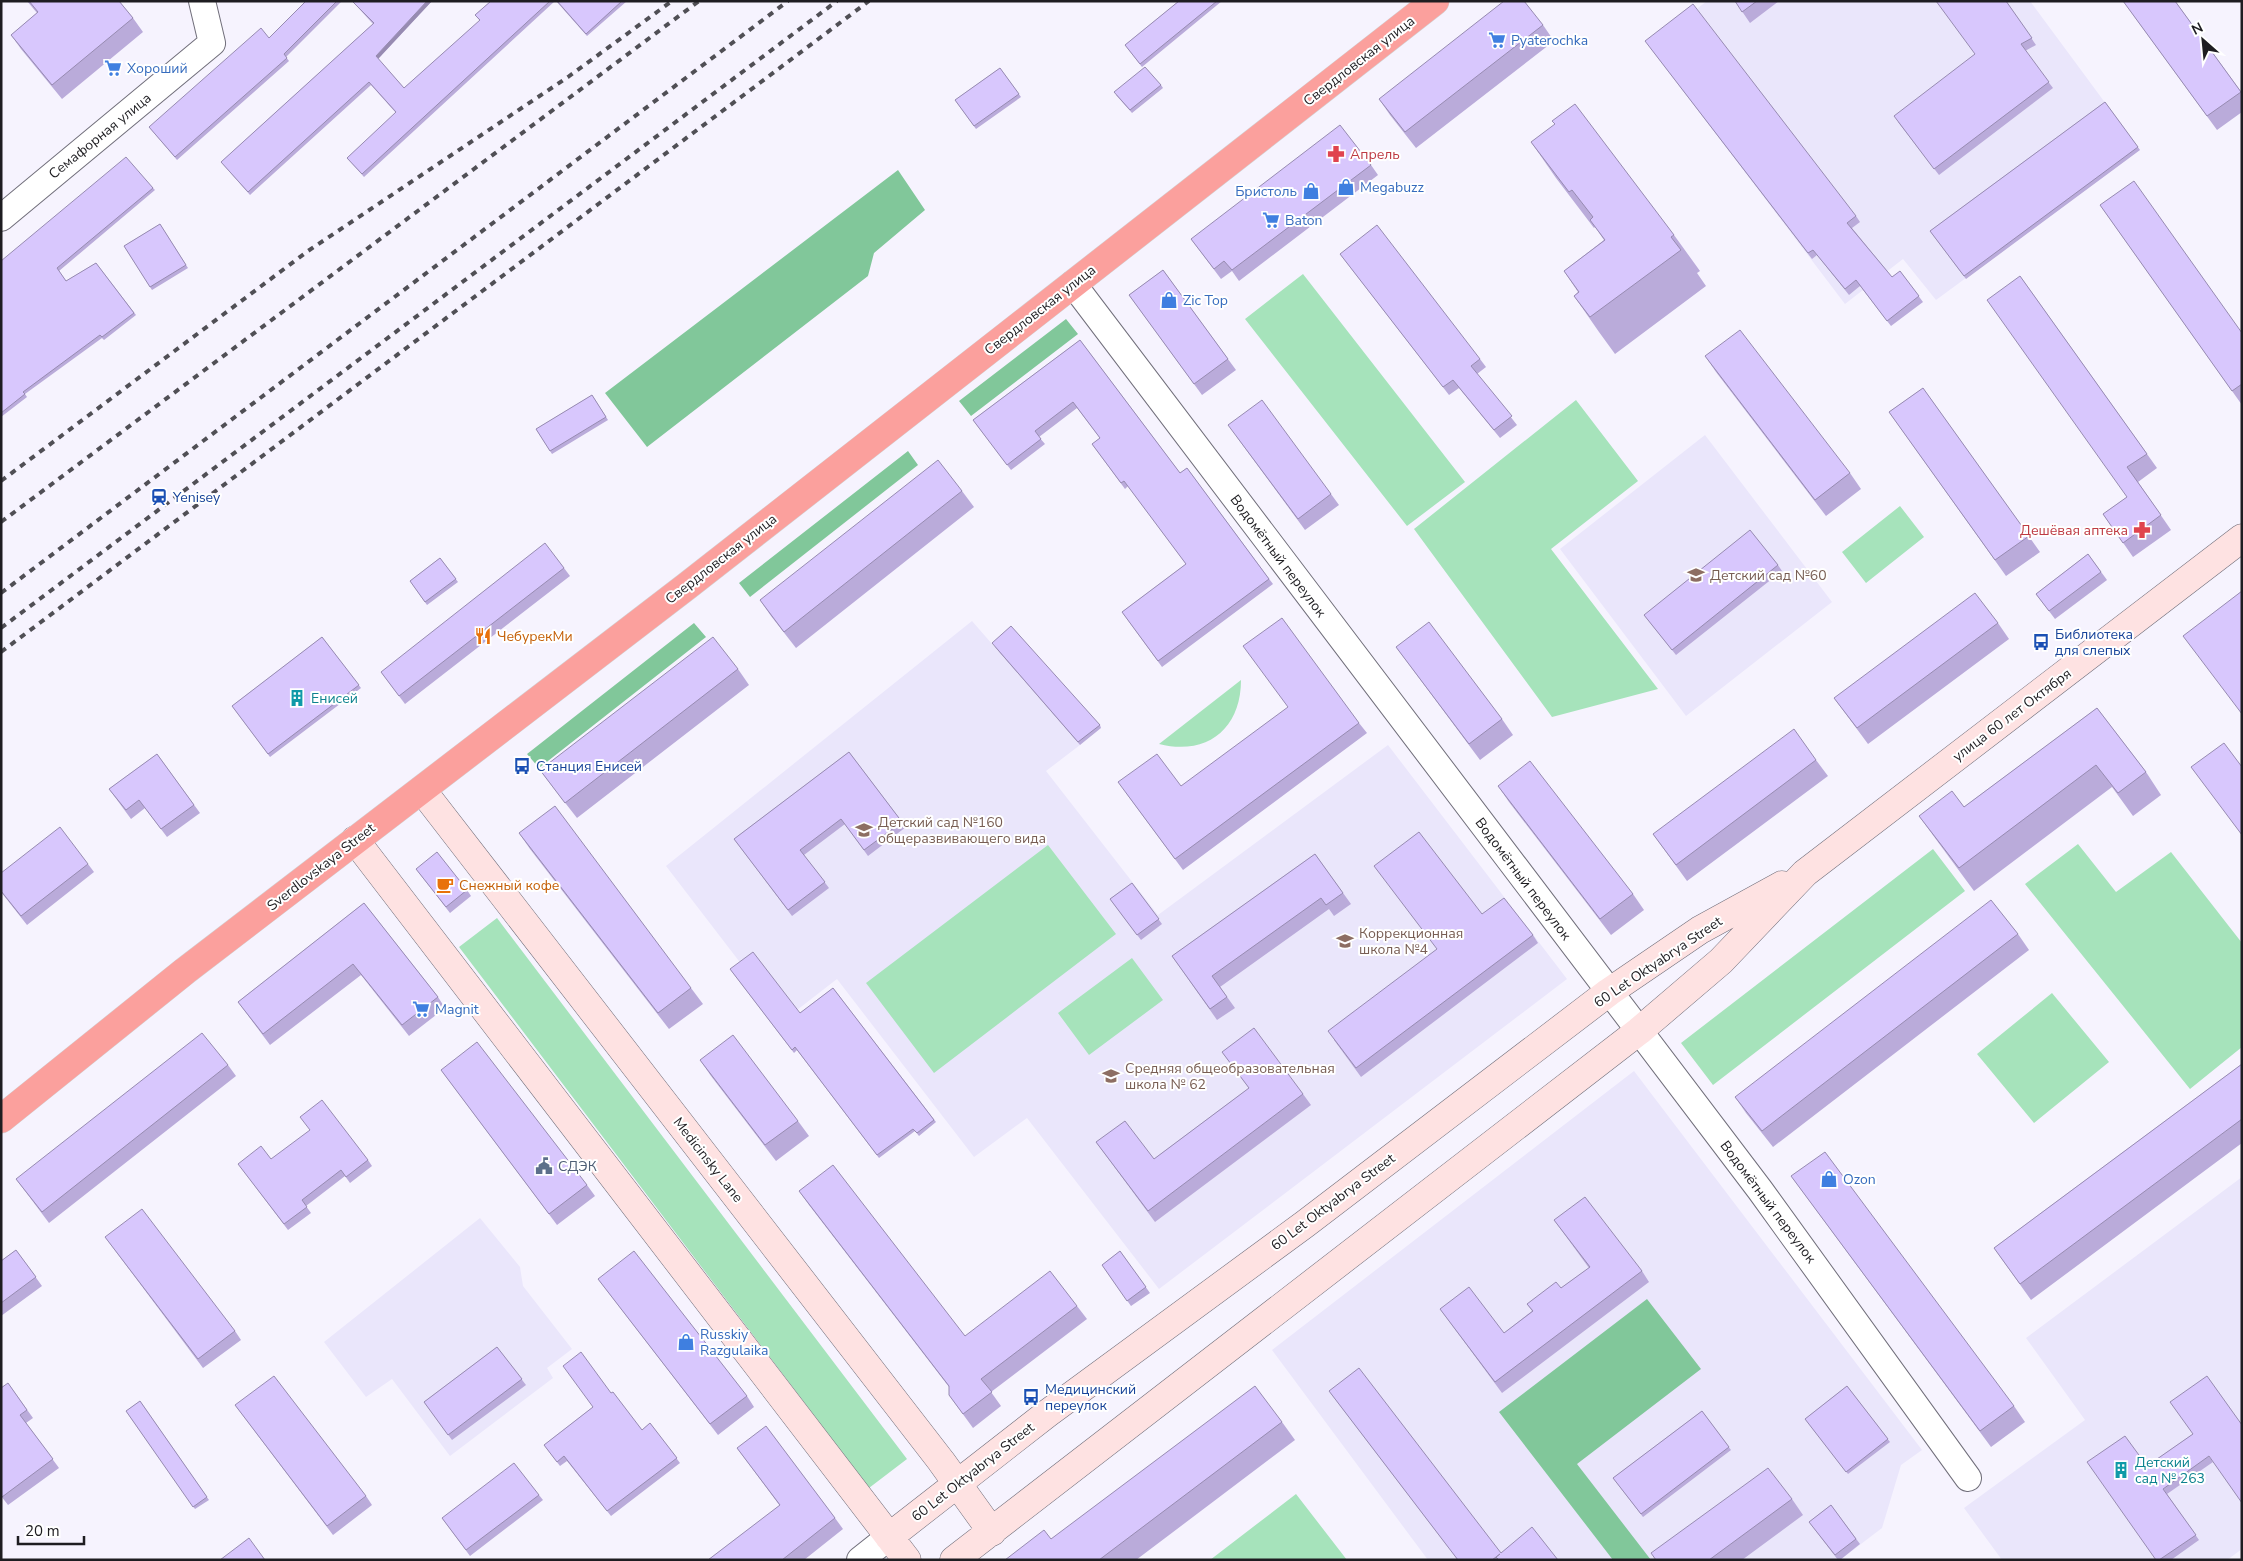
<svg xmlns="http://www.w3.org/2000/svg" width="2243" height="1561" viewBox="0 0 2243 1561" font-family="'Nunito Sans',sans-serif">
<rect width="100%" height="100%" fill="#f6f3fe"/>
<!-- built -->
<path fill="#eae6fb" d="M1707 1H2030L2140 150 1936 300 1903 259 1845 304 1649 46Z
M1705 435 1832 602 1686 716 1560 549Z
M972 621 1080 745 1046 771 1158 915 1388 745 1567 979 1159 1289 1027 1118 974 1157 837 979 797 1010 742 965 666 866Z
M1634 1071 1922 1450 1901 1465 1882 1528 1840 1560H1428L1272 1350Z
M2242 1177V1549L2227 1560H2002L1964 1508 2085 1420 2026 1338Z
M480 1218 520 1267 523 1286 572 1349 547 1368 553 1378 450 1456 392 1379 366 1397 324 1342Z"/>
<!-- green -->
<path fill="#a6e3bb" d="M1303 274 1465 482 1407 526 1245 319Z
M1576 400 1638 481 1551 549 1658 689 1552 717 1414 529Z
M1900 506 1924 537 1866 583 1842 552Z
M1241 680C1241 729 1207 756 1159 744Z
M2078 844 2116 892 2171 852 2242 943V1047L2190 1089 2025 884Z
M1048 845 1116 934 934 1073 866 983Z
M1933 849 1965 891 1713 1085 1681 1043Z
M497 918 907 1459 869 1488 459 947Z
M1132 958 1163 1000 1089 1055 1058 1013Z
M2052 993 2109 1062 2034 1123 1977 1054Z
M1296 1494 1347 1560H1210Z"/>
<!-- forest -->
<path fill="#81c79a" d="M898 170 925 210 874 253 868 276 647 447 605 393Z
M1066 319 1078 334 971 416 959 401Z
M908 451 918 465 750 597 739 583Z
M694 623 706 637 539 768 527 754Z
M1647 1299 1701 1369 1577 1464 1651 1560H1613L1499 1412Z"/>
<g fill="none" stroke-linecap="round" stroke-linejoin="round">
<!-- street casing -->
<g stroke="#706e7a" stroke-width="28">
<path id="street" d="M1 218 212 43 202 1
M1073 284 1760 1190 1968 1478
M860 1560 889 1537"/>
</g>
<!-- secondary casing -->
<g stroke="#706e7a" stroke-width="29">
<path id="secondary" d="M422 790 941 1461 992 1532
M355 840 907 1560
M889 1537 1048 1413 1305 1224 1609 992 1700 930 1782 885
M954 1560 1639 1031 1721 961 1805 873 2242 538"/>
</g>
<!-- highway casing -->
<g stroke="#d2d2d3" stroke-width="29">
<path id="highway" d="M1 1119 185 971 687 586 1435 1"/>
</g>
<!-- street -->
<use href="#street" stroke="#fff" stroke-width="26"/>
<!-- secondary -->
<use href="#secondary" stroke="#fee2e2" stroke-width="28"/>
<!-- highway -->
<use href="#highway" stroke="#fba09d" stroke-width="28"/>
<!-- rail -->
<path stroke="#504f55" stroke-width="4" stroke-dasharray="6 6" stroke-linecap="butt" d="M1 481 308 251 568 77 672 1
M1 522 699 1
M1 593 788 1
M1 628 837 1
M1 652 869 1"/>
</g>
<!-- wall -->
<path fill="#baabda" d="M27 1H119L133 18 143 32 62 99 21 49 11 35 37 13Z
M306 1H342L286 57 289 61 177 160 149 127 269 38Z
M352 1H432L378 59 404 88 480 21 475 15 491 1H555L364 177 347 158 396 113 371 85 250 195 221 162 373 24Z
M556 1H627L587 36Z
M1179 1H1222L1142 67 1125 45Z
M1735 1H1779L1750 23Z
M2006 1 2036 45 2025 51 2053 88 1939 175 1898 122 1975 54Z
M2123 1H2175L2242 93V112L2217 130Z
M1543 25 1554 41 1416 148 1390 115 1379 99Z
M1649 46 1856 216 1860 222 1852 228 1892 277 1900 271 1923 302 1891 326 1860 286 1849 295 1817 255 1812 259Z
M1000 68 1021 97 976 129 955 100Z
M1161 85 1163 88 1132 113 1116 95Z
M2105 102 2140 150 1966 279 1930 231Z
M1531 142 1674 235 1700 271 1697 273 1706 286 1615 354 1599 332 1574 296 1578 292 1564 271 1604 240 1595 227 1594 228 1556 178Z
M1371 165 1378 175 1239 281 1232 271 1221 279 1191 239Z
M153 188 155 190 59 271 66 281 96 263 136 315 104 340 102 338 25 394 27 397 1 417V261Z
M2100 205 2242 333V405Z
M160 224 188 268 152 290 124 246Z
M1340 254 1480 359 1486 367 1477 374 1517 425 1500 438 1459 388 1449 395Z
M1163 270 1236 370 1202 395 1129 295Z
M2020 276 2157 468 2138 482 2171 530 2133 557 2103 514 2127 497Z
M1080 340 1180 473 1187 468 1273 584 1162 667 1122 612 1186 564 1128 486 1125 489 1092 444 1100 438 1077 408 1039 437 1045 444 1011 470 973 420Z
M1705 356 1850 473 1861 489 1826 516 1716 372Z
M1923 388 2040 552 2006 576 1889 412Z
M592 395 608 420 552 454 536 429Z
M1236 436 1331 494 1339 505 1305 530Z
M962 491 974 507 796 648 771 616 760 600Z
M2088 554 2107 580 2055 619 2036 594Z
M440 558 458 582 427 605 410 581Z
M1778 565 1782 571 1676 655 1644 615Z
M564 568 570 576 405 704 381 672Z
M1998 623 2009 639 1868 744 1834 698Z
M322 637 361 688 270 757 232 706Z
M994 646 1100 725 1101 728 1080 745Z
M1396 647 1502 719 1513 735 1480 760Z
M738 669 749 685 577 818 552 786 540 770Z
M2097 708 2146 772 2161 795 2133 816 2112 787 1974 891 1935 838 1919 816 1964 807Z
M1359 723 1367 733 1183 870 1126 793 1181 786Z
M849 752 906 827 868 856 845 824 804 855 829 888 792 916 734 839Z
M157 754 200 813 167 837 145 808 131 819 109 789Z
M1816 760 1828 776 1687 881 1653 834Z
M1498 786 1633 894 1644 910 1611 935 1509 802Z
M519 833 691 988 703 1004 669 1029 530 849Z
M1315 854 1351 904 1334 916 1329 909 1220 987 1235 1008 1217 1020 1172 956Z
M88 864 94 872 27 925 1 892V873Z
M416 869 467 890 471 896 450 913Z
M1132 883 1162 924 1141 940 1110 899Z
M364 903 438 997 445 1008 409 1036 361 975 270 1045 238 1002Z
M1482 914 1533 935 1538 943 1361 1077 1334 1040 1437 949Z
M2018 934 2029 950 1773 1147 1746 1113 1735 1097Z
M730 969 800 1013 833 988 936 1122 919 1136 915 1131 879 1158 797 1050 794 1053Z
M1222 1052 1303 1094 1311 1105 1155 1222 1096 1142 1154 1159 1249 1088Z
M700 1060 798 1121 809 1136 776 1161 711 1076Z
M2242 1064V1143L2031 1300 1994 1248Z
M228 1065 236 1076 49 1223 16 1179Z
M441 1070 587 1185 595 1196 557 1225Z
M271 1159 368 1160 372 1166 350 1183 345 1176 306 1206 311 1213 288 1230 242 1169Z
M1791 1176 2014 1406 2025 1422 1991 1447Z
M799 1191 965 1336 1077 1306 1087 1319 991 1392 1001 1406 973 1428 949 1395V1387L809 1205Z
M1554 1220 1642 1271 1649 1282 1502 1393 1440 1309 1504 1333 1532 1311 1527 1304 1561 1288 1589 1268Z
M105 1237 235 1331 241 1340 203 1368Z
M16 1250 42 1286 1 1316V1261Z
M1120 1251 1150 1293 1131 1306 1102 1265Z
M598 1279 747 1396 754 1407 718 1435Z
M497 1347 526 1385 452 1440 424 1402Z
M8 1383 33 1418 26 1423 59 1468 8 1505 1 1496Z
M1847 1386 1890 1442 1848 1474 1805 1419Z
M1329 1391 1501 1553 1558 1560H1458Z
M611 1393 642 1430 650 1423 680 1463 611 1516 567 1461 560 1466 544 1445Z
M140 1401 209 1500 195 1509 126 1411Z
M235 1405 366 1496 372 1505 333 1535Z
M1702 1411 1731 1450 1643 1517 1613 1478Z
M1282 1422 1295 1440 1136 1560H1005L1051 1539Z
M2193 1434 2213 1462 2167 1494 2199 1540 2171 1560H2156L2147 1466Z
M737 1448 835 1518 843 1529 804 1560H708L780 1506Z
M539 1495 543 1500 470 1556 442 1518Z
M1792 1499 1803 1515 1742 1560H1656Z
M1831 1505 1860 1544 1840 1560H1838L1809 1522Z"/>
<!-- shaded-wall -->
<path fill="#978bb1" d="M427 1H432L378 59 376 56Z"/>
<!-- building -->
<path fill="#d8c7fd" stroke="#978bb1" d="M29 1H119L133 18 52 85 11 35 38 12Z
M306 1H337L284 54 287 58 175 157 149 127 261 28 269 38Z
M352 1H427L376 56 404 88 480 20 475 15 491 1H550L362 174 347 158 396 112 369 82 248 192 221 162 374 23Z
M557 1H622L586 34Z
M1179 1H1217L1140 64 1125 45Z
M1504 1H1524L1543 25 1405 132 1379 99Z
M1735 1H1757L1742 12Z
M1936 1H2006L2032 38 2021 44 2049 82 1934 169 1894 116 1975 54Z
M2123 1H2175L2241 92 2207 116Z
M1693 4 1856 216 1847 223 1892 277 1900 271 1919 296 1887 321 1856 280 1845 289 1813 250 1808 253 1645 41Z
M1145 67 1161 85 1130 110 1114 92Z
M1000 68 1019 94 974 126 955 100Z
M2105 102 2138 147 1964 276 1930 231Z
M1575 104 1674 235 1671 237 1681 250 1590 317 1574 296 1579 292 1564 271 1605 240 1590 220 1593 217 1572 190 1569 192 1531 142 1555 124 1552 121Z
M1340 125 1371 165 1232 270 1224 261 1214 269 1191 239Z
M126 157 153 188 57 268 66 281 96 263 134 313 102 337 100 335 23 392 25 394 1 413V261Z
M2134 181 2242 333V384L2232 391 2100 205Z
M160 224 186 265 150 287 124 246Z
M1377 225 1480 359 1471 366 1512 416 1494 430 1453 380 1443 387 1340 254Z
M1163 270 1228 359 1194 384 1129 295Z
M2020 276 2147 454 2127 467 2161 515 2123 543 2103 514 2127 497 1987 300Z
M1740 330 1850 473 1815 500 1705 356Z
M1080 340 1180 473 1187 468 1269 579 1158 661 1122 612 1186 564 1124 481 1121 483 1092 444 1100 438 1073 402 1035 431 1041 439 1007 465 973 420Z
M1923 388 2029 536 1995 560 1889 412Z
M592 395 606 417 550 451 536 429Z
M1262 400 1331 494 1298 519 1228 425Z
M938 460 962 491 784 632 760 600Z
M1750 530 1778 565 1672 650 1644 615Z
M545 543 564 568 399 696 381 672Z
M2088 554 2101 572 2049 611 2036 594Z
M440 558 456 579 425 602 410 581Z
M2242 591V714L2183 636Z
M1975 593 1998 623 1857 728 1834 698Z
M1282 618 1359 723 1175 859 1118 782 1157 754 1181 786 1288 707 1243 646Z
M1429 622 1502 719 1469 744 1396 647Z
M1011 626 1100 725 1078 742 992 643Z
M322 637 359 685 268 754 232 706Z
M713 637 738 669 565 803 540 770Z
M2097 708 2146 772 2118 793 2096 765 1959 868 1919 816 1952 791 1964 807Z
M1794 729 1816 760 1676 865 1653 834Z
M2224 743 2242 767V835L2191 767Z
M849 752 902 822 864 850 841 819 800 850 825 882 788 910 734 839Z
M157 754 194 805 161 829 139 800 126 810 109 789Z
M1530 761 1633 894 1600 919 1498 786Z
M555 806 691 988 658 1013 519 833Z
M60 827 88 864 21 916 1 891V873Z
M1419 832 1482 914 1504 898 1533 935 1356 1068 1328 1031 1437 949 1374 866Z
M437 852 467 890 446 907 416 869Z
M1315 854 1343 893 1326 905 1321 898 1212 976 1227 997 1210 1009 1172 956Z
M1132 883 1159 919 1137 935 1110 899Z
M1991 900 2018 934 1762 1131 1735 1097Z
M364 903 438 997 402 1025 353 964 263 1034 238 1002Z
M753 952 800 1013 833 988 934 1120 917 1133 913 1129 877 1155 795 1047 792 1050 730 969Z
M1254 1028 1303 1094 1148 1211 1096 1142 1125 1121 1154 1159 1249 1088 1222 1052Z
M202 1033 228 1065 42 1212 16 1179Z
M733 1035 798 1121 765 1145 700 1060Z
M477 1042 587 1185 549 1214 441 1070Z
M2242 1064V1119L2020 1284 1994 1248Z
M322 1100 368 1160 346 1177 341 1170 302 1200 307 1207 284 1224 238 1164 261 1146 271 1159 310 1130 300 1117Z
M1825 1152 2014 1406 1980 1431 1791 1176Z
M833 1165 965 1336 1050 1271 1077 1306 981 1379 992 1392 963 1414 949 1395V1386L799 1191Z
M1585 1197 1642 1271 1495 1382 1440 1309 1469 1287 1504 1333 1533 1311 1527 1304 1556 1282 1561 1288 1590 1267 1554 1220Z
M142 1209 235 1331 198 1359 105 1237Z
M16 1250 36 1277 1 1303V1261Z
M634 1251 747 1396 710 1424 598 1279Z
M1120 1251 1146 1287 1127 1301 1102 1265Z
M497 1347 522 1379 448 1435 424 1402Z
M581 1352 611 1393 613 1392 642 1430 650 1423 677 1458 607 1511 564 1456 557 1462 544 1445 593 1407 563 1366Z
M1359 1368 1501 1553 1532 1527 1558 1560H1499L1496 1557 1500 1554 1492 1560H1458L1329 1391Z
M274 1376 366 1496 327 1526 235 1405Z
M2207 1376 2242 1425V1503L2209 1456 2163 1489 2196 1535 2159 1560H2156L2087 1462 2125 1436 2147 1466 2193 1434 2170 1402Z
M8 1383 27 1410 20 1415 53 1459 2 1497 1 1495V1388Z
M1255 1386 1282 1422 1099 1560H1005L1044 1530 1051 1539Z
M1847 1386 1888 1439 1846 1472 1805 1419Z
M140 1401 207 1497 193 1507 126 1411Z
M1702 1411 1729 1447 1641 1514 1613 1478Z
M766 1426 835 1518 782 1560H708L780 1505 737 1448Z
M514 1463 539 1495 466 1550 442 1518Z
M1768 1468 1792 1499 1709 1560H1656L1651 1553Z
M1831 1505 1856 1539 1835 1555 1809 1522Z
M249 1538 265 1560H220Z"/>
<!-- icons -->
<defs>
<g id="supermarket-bare" transform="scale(1.35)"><path d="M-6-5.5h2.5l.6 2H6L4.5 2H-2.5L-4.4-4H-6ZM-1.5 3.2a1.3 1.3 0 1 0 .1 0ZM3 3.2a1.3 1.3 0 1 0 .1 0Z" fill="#3f7fe0" stroke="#fff" stroke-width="2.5" paint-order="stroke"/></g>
<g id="pharmacy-bare" transform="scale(1.35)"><path d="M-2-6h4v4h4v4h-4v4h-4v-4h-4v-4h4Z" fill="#e0444e" stroke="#fff" stroke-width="2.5" paint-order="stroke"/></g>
<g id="shop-bare" transform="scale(1.35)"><path d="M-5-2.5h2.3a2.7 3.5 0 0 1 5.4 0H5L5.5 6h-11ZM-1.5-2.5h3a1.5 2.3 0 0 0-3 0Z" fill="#3f7fe0" stroke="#fff" stroke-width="2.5" paint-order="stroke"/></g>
<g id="station-bare" transform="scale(1.35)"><path d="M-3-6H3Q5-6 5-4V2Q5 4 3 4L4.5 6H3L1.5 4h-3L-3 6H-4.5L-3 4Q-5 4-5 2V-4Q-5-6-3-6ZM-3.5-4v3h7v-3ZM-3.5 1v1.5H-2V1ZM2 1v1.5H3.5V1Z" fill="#1a4fb4" stroke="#fff" stroke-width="2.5" paint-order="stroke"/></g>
<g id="school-bare" transform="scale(1.35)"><path d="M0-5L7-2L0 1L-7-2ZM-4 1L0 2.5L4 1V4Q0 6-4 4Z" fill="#8d6e63" stroke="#fff" stroke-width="2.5" paint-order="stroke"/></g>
<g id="restaurant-bare" transform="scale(1.35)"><path d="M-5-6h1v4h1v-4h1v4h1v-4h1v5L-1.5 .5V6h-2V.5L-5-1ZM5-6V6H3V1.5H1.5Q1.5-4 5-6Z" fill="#e8710a" stroke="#fff" stroke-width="2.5" paint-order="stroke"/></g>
<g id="bus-bare" transform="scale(1.35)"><path d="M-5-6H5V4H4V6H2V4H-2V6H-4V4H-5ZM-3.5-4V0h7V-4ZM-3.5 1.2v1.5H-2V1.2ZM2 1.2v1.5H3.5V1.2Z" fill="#1a4fb4" stroke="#fff" stroke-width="2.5" paint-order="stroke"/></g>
<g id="building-bare" transform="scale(1.35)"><path d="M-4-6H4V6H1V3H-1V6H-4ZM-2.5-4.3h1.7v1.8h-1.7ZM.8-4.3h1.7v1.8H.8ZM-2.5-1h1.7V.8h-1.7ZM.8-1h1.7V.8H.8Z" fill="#0f9aa8" stroke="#fff" stroke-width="2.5" paint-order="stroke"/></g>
<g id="cafe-bare" transform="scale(1.35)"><path d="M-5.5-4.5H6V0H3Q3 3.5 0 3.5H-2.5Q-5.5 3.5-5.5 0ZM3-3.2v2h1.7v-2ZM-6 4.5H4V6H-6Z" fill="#e8710a" stroke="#fff" stroke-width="2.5" paint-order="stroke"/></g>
<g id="civic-bare" transform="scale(1.35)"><path d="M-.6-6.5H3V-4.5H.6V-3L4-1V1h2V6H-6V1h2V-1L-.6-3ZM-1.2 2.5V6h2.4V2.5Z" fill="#5c6f8a" stroke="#fff" stroke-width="2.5" paint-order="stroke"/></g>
</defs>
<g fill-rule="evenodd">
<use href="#supermarket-bare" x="1497" y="40"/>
<use href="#supermarket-bare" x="113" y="68"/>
<use href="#pharmacy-bare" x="1336" y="154"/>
<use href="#shop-bare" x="1346" y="187"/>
<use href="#shop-bare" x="1311" y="191"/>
<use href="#supermarket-bare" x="1271" y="220"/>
<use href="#shop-bare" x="1169" y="300"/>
<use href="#station-bare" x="159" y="497"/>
<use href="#pharmacy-bare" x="2142" y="530"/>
<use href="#school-bare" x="1696" y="575"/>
<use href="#restaurant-bare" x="483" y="636"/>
<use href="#bus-bare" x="2041" y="642"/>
<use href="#building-bare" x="297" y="698"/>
<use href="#bus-bare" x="522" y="766"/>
<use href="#school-bare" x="864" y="830"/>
<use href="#cafe-bare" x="445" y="885"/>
<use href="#school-bare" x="1345" y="941"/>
<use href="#supermarket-bare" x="421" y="1009"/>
<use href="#school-bare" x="1111" y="1076"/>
<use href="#civic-bare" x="544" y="1166"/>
<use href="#shop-bare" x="1829" y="1179"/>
<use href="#shop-bare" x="686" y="1342"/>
<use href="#bus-bare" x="1031" y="1397"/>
<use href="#building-bare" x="2121" y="1470"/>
</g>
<g text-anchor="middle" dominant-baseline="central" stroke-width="4" stroke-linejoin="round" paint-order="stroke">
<!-- shop labels -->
<g font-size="14" fill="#366cbe" stroke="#fff" text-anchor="start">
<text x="1511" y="40">Pyaterochka</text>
<text x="127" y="68">Хороший</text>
<text x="1360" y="187">Megabuzz</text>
<text x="1297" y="191" text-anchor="end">Бристоль</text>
<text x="1285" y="220">Baton</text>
<text x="1183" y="300">Zic Top</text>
<text x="435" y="1009">Magnit</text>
<text x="1843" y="1179">Ozon</text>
<text x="700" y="1334">Russkiy<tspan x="700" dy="16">Razgulaika</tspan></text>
</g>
<!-- street labels -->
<g font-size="14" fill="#1e1d21" stroke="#fff">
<text transform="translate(1359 61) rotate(-38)">Свердловская улица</text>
<text transform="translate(100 136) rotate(-39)">Семафорная улица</text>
<text transform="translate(1040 310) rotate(-38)">Свердловская улица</text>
<text transform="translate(1278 556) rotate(53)">Водомётный переулок</text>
<text transform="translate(721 559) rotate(-38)">Свердловская улица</text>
<text transform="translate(2012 715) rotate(-37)">улица 60 лет Октября</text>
<text transform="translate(321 867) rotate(-38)">Sverdlovskaya Street</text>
<text transform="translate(1523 879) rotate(53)">Водомётный переулок</text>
<text transform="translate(1658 962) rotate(-34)">60 Let Oktyabrya Street</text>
<text transform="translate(708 1160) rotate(52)">Medicinsky Lane</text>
<text transform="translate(1333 1202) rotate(-37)">60 Let Oktyabrya Street</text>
<text transform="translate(1768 1202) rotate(53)">Водомётный переулок</text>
<text transform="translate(973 1472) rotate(-38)">60 Let Oktyabrya Street</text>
</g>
<!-- health labels -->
<g font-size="14" fill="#be3a42" stroke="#fff" text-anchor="start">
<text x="1350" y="154">Апрель</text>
<text x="2128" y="530" text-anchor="end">Дешёвая аптека</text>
</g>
<!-- transit labels -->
<g font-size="14" fill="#164399" stroke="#fff" text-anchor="start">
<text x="173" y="497">Yenisey</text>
<text x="2055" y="634">Библиотека<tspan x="2055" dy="16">для слепых</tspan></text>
<text x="536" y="766">Станция Енисей</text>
<text x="1045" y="1389">Медицинский<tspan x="1045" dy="16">переулок</tspan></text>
</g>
<!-- education labels -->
<g font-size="14" fill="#785e54" stroke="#fff" text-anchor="start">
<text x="1710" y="575">Детский сад №60</text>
<text x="878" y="822">Детский сад №160<tspan x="878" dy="16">общеразвивающего вида</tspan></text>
<text x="1359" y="933">Коррекционная<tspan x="1359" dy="16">школа №4</tspan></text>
<text x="1125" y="1068">Средняя общеобразовательная<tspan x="1125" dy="16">школа № 62</tspan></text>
</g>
<!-- food labels -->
<g font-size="14" fill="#c56008" stroke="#fff" text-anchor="start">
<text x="497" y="636">ЧебурекМи</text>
<text x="459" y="885">Снежный кофе</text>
</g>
<!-- culture labels -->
<g font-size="14" fill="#0d838f" stroke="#fff" text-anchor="start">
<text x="311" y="698">Енисей</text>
<text x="2135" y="1462">Детский<tspan x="2135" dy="16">сад № 263</tspan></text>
</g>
<!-- service labels -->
<g font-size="14" fill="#4e5e75" stroke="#fff" text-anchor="start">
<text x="558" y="1166">СДЭК</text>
</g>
</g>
<!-- border -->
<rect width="2243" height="1561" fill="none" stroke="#1e1d21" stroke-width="5"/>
<!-- north arrow -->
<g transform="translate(2203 40) rotate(333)" stroke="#ffffff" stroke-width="4" paint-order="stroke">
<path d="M0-4L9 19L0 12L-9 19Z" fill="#1e1d21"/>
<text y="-8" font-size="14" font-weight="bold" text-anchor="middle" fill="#1e1d21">N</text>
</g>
<!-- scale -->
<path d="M18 1536v8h66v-8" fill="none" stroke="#1e1d21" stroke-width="2.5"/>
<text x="25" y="1536" font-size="15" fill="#1e1d21" stroke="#ffffff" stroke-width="4" paint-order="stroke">20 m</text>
</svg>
